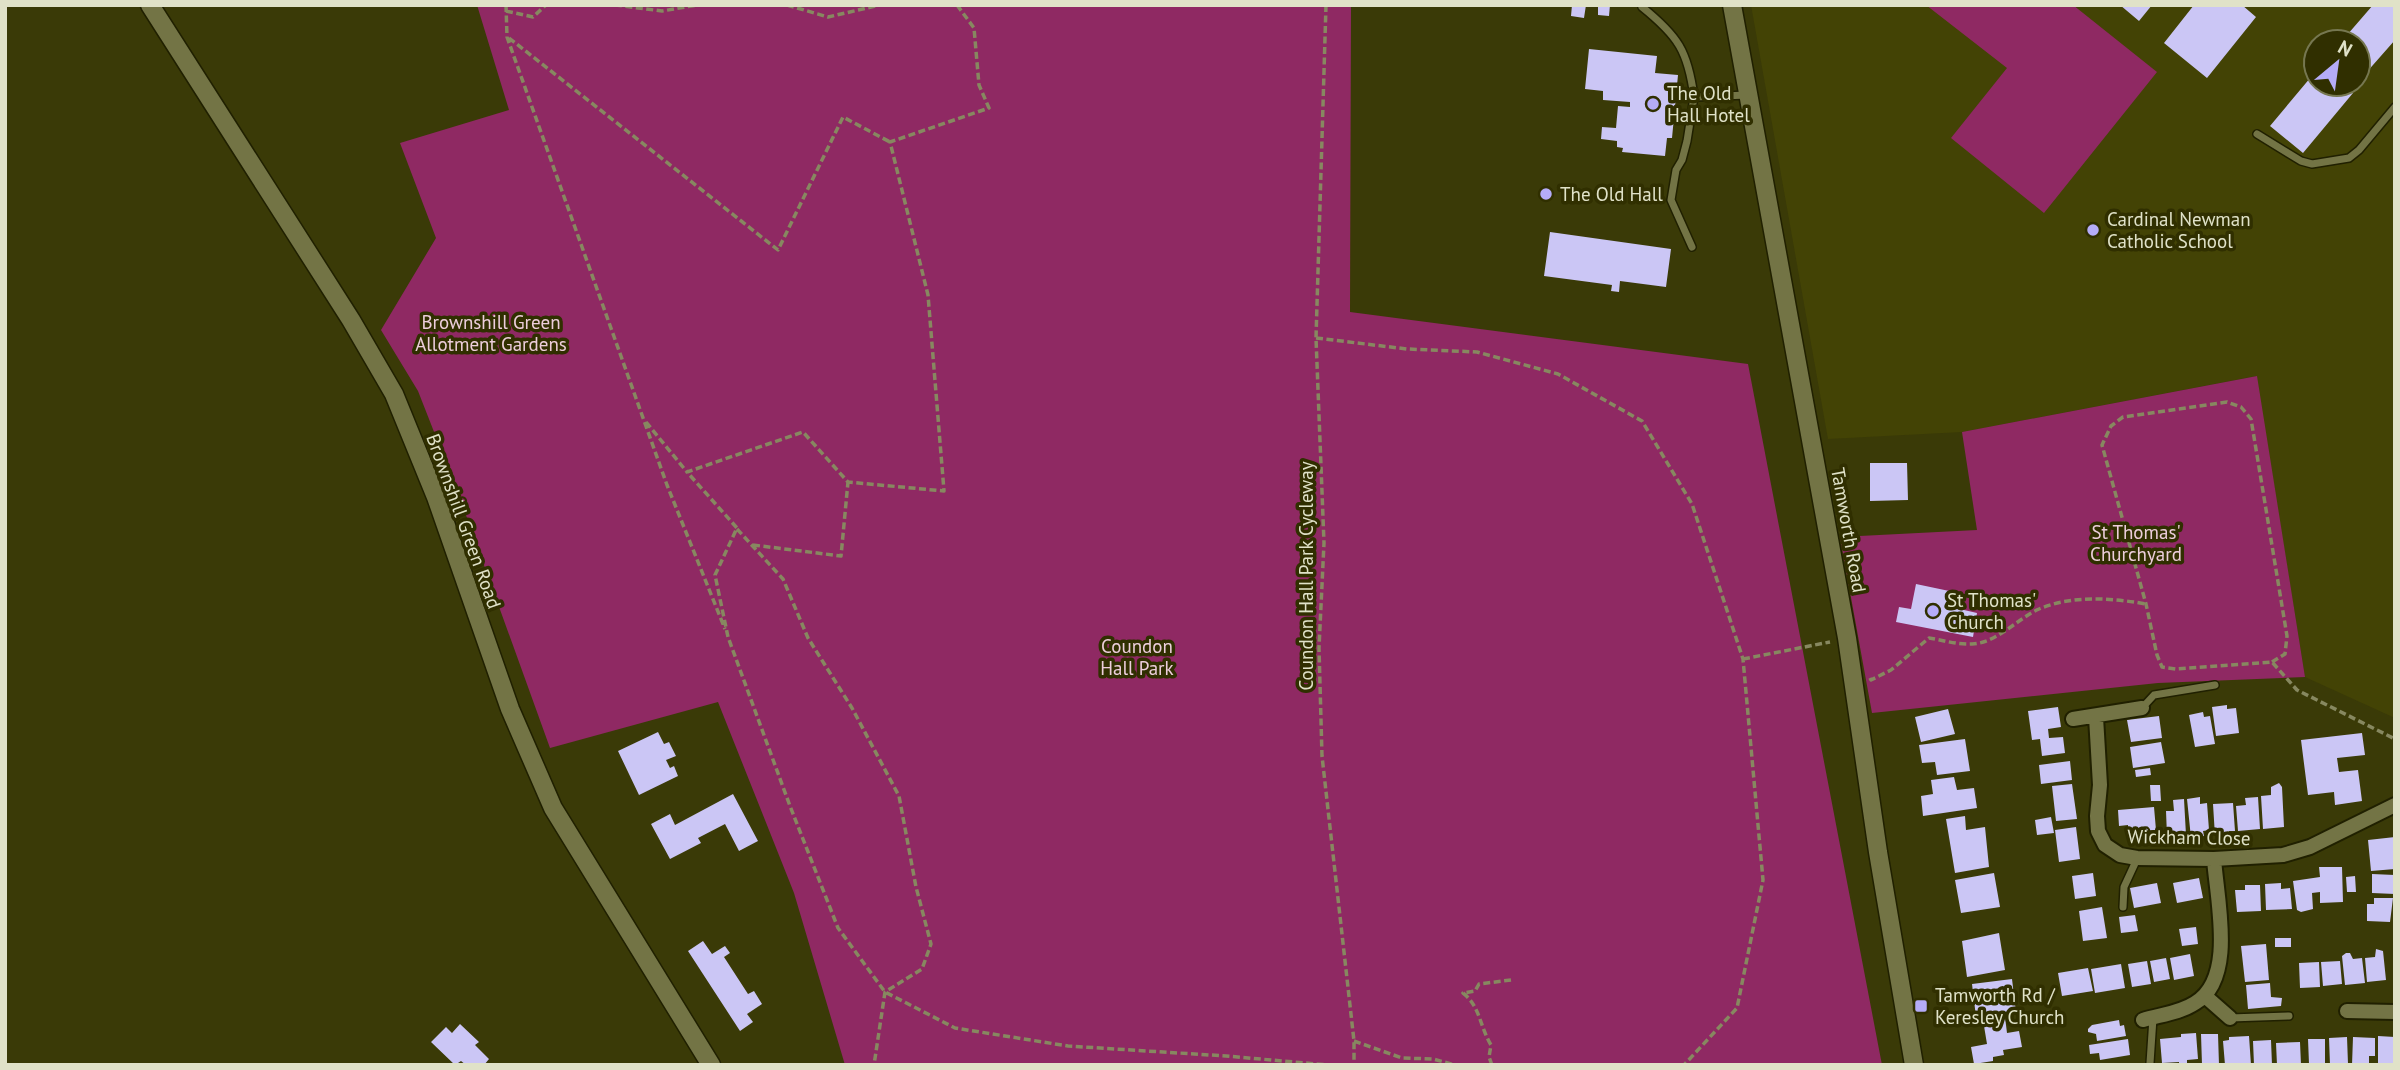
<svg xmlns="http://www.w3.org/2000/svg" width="2400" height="1070" viewBox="0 0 2400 1070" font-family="'PT Sans',sans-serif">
<rect width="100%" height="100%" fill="#3a3a07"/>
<!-- built -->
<path fill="#434305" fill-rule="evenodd" d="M1751 5H2395V718L2305 677 2256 376 1962 432 1828 439ZM2316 42H2358V84H2316Z"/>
<!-- green -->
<path fill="#8f2963" d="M477 5H1351L1350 312 1748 364 1882 1065H1163L1134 1063 1133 1065H845L794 893 718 702 550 748 458 493 418 391 381 330 436 238 400 143 509 110Z
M1926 5H2073L2157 72 2044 213 1951 138 2007 68Z
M2257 376 2305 677 2158 683 1872 713 1840 537 1977 530 1962 432Z"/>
<!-- building -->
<path fill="#cbc6f5" d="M1572 5H1586L1584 18 1571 16Z
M1598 5H1610L1609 16 1598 15Z
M2120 5H2152L2139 21Z
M2194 5H2242L2256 17 2207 78 2164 43Z
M2373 5H2391L2395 8V40L2358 82V42H2341Z
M1589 49 1657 56 1655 73 1678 75 1672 138H1667L1665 156 1622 152 1623 148 1617 147V141L1601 139 1602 127 1616 128 1618 106 1630 107V102L1603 100V91L1585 89Z
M2316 71V84H2342L2353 93 2303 153 2270 126Z
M1550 232 1671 249 1666 287 1620 281 1619 292 1611 291 1612 285 1544 276Z
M1870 463H1907L1908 500 1870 501Z
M1916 584 1954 592 1951 607 1977 613 1973 637 1896 622 1899 607 1911 609Z
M2227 705V709L2236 708 2239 733 2216 736 2212 707Z
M2058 707 2061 727 2048 729 2049 738 2063 737 2065 753 2042 756 2040 739 2032 740 2028 711Z
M1948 709 1955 734 1921 742 1915 717Z
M2203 712 2204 717 2210 716 2215 744 2195 747 2189 715Z
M2159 716 2162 738 2131 742 2127 720Z
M658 732 664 744 669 742 676 756 666 760 670 768 674 766 678 776 639 795 618 751Z
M2362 733 2365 755 2337 758 2339 772 2358 770 2362 801 2335 805 2334 792 2308 795 2301 740Z
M1965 739 1970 771 1937 775 1935 762 1922 763 1919 745Z
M2161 742 2165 763 2133 768 2130 747Z
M2070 761 2072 780 2041 784 2039 765Z
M2150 768 2151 775 2136 777 2135 770Z
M1954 777 1957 790 1974 788 1977 808 1923 816 1921 796 1933 794 1931 780Z
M2279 783 2282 787 2284 827 2263 829 2261 796 2271 795V787Z
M2072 784 2077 819 2056 821 2052 786Z
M2150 785H2160L2161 801H2151Z
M733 794 758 841 739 851 725 824 698 838 701 843 670 859 651 824 670 814 675 825Z
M2200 797V804L2207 803 2209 830 2203 831 2204 836 2191 838 2187 799Z
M2258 797 2260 829 2238 831 2236 806 2246 805 2245 798Z
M2184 799 2186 835 2167 836 2166 811H2174L2173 800Z
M2233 803 2235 831H2229V835L2215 836 2213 804Z
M2154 807 2156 830 2128 832V825L2119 826 2118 810Z
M1965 816 1966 830 1985 827 1989 867 1955 873 1946 819Z
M2051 817 2054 833 2037 835 2035 820Z
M2076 827 2080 859 2059 862 2055 830Z
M2395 837V869L2371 871 2368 840Z
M2319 867H2342L2343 902 2320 903V892L2312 893 2313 909 2301 912 2297 910 2293 881 2320 877Z
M1994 873 2000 907 1961 913 1955 880Z
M2093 873 2096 896 2075 899 2072 876Z
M2372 874 2395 875V894L2372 893Z
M2355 876 2356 892H2347L2346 877Z
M2199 878 2203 898 2177 903 2173 883Z
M2157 883 2161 903 2134 908 2130 888Z
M2281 883V889L2290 888 2292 909 2266 910 2265 884Z
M2245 885H2260L2261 911 2237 912 2235 890H2245Z
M2374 898H2393L2390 922 2367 921V904H2374Z
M2102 907 2107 938 2083 941 2079 911Z
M2135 915 2138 931 2121 933 2119 917Z
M2196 927 2198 944 2182 946 2179 929Z
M1999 933 2005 970 1967 977 1962 941Z
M2275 938H2291V947H2275Z
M703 941 712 954 725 946 730 953 724 957 748 994 754 991 762 1004 747 1014 753 1022 740 1031 688 951Z
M2266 944 2269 980 2245 982 2241 946Z
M2376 949 2383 951 2386 980 2367 982 2365 958 2375 957Z
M2346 953H2350L2353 959 2362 958 2365 983 2345 985 2342 956Z
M2190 954 2194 976 2174 980 2170 958Z
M2166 958 2170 979 2154 982 2150 961Z
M2147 961 2151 984 2132 987 2128 964Z
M2340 961 2342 984 2323 986 2321 962Z
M2319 962 2320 987 2300 988 2299 963Z
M2121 964 2125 988 2095 993 2091 969Z
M2088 968 2093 991 2062 996 2058 973Z
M2012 979 2016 1012 1976 1017 1972 984Z
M2270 983 2271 997 2282 998 2281 1006 2248 1009 2246 985Z
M2005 1017 2007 1033 2019 1031 2022 1047 2003 1050 2004 1055 1993 1057V1061L1974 1064 1971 1047 1987 1044 1983 1020Z
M2119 1020 2120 1026 2124 1025 2126 1036 2097 1041 2096 1034 2088 1032V1029L2092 1025Z
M460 1024 479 1042 475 1045 489 1059 484 1065H466L461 1061 455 1065 431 1042 446 1027 452 1033Z
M2196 1033 2198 1059 2187 1060V1065H2179V1062L2162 1063 2160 1039 2181 1037V1034Z
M2201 1034H2218L2219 1065H2202Z
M2249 1036 2251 1065H2225L2223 1041 2229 1040V1037Z
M2378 1036 2395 1037 2393 1065H2378Z
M2347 1037 2348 1064 2330 1065 2329 1038Z
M2353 1037 2375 1038V1056H2369V1065H2352Z
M2128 1039 2130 1055 2100 1060 2099 1053 2090 1054 2089 1045Z
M2308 1039H2325V1064H2309Z
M2271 1040 2272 1065H2254L2253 1041Z
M2300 1042 2301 1065H2277L2276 1043Z"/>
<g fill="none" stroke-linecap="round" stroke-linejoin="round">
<!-- service casing -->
<g stroke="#202000" stroke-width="10">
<path id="service" d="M1642 7C1678 36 1688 51 1694 97
M2257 134 2301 161 2312 164 2349 158 2359 150 2395 107
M1692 247 1671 200 1676 170 1682 160 1687 141 1694 97 1748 95
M2142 708 2154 695 2215 685
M2123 907 2124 887 2137 859
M2230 1018 2289 1016
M2150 1063 2153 1018"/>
</g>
<!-- minor casing -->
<g stroke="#202000" stroke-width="18">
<path id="minor" d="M2096 717 2100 785 2097 816 2098 831 2105 845 2120 855 2137 858 2214 859 2283 855 2310 847 2395 805
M2073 719 2142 708
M2205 996 2230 1018
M2347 1011 2395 1012
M2143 1020C2159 1015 2180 1013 2195 1003 2236 979 2217 901 2214 859"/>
</g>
<!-- tertiary casing -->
<g stroke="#202000" stroke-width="21">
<path id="tertiary" d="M150 5 351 320 394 394 436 497 510 709 553 808 711 1065"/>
</g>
<!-- secondary casing -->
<g stroke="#202000" stroke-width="21">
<path id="secondary" d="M1732 5 1847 638 1878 852 1914 1065"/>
</g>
<!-- path -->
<path stroke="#878860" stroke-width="3.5" stroke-dasharray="7 3.5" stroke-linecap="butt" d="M506 5 507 37 667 485 725 629
M615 5 662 11 697 5
M787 5 828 17 880 5
M957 5 974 28 979 85 989 108 890 142 928 295 944 491 848 482 803 432 687 472 737 528 715 575 728 637 790 806 838 928 885 992 955 1028 1068 1046 1226 1056 1328 1065
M1326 5 1316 338 1324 543 1319 648 1322 756 1354 1041V1065
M506 11 533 17 546 5
M509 38 778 250 843 117 890 142
M1316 338 1407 349 1477 352 1558 374 1642 421 1692 504 1743 659 1763 880 1737 1008 1684 1065
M646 422 687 472
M737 529 783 579 808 638 852 708 899 796 916 887 931 944 922 969 885 992 874 1065
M753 545 841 556 848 482
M1743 659 1830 642
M2272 662 2285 654 2287 636 2251 419 2241 407 2227 402 2123 417 2111 426 2102 445 2146 604 2157 655 2162 667 2176 669 2272 662 2297 690 2395 739
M1870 678 1871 680 1891 670 1929 638C1942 640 1958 645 1972 644 1997 643 2017 619 2039 609 2072 595 2112 598 2146 604
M1354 1041 1402 1058 1433 1059 1455 1065
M1492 1065 1489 1057 1491 1045C1480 1027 1480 1006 1463 993L1475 991 1479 984 1511 980"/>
<!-- service -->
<use href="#service" stroke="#737445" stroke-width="7"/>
<!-- minor -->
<use href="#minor" stroke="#737445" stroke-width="14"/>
<!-- tertiary -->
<use href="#tertiary" stroke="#737445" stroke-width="18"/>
<!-- secondary -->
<use href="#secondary" stroke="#737445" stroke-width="18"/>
</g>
<!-- markers -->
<g fill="#b5acf8" stroke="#302f00" stroke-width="2.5">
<circle cx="1653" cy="104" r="7"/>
<circle cx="1546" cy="194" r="7"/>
<circle cx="2093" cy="230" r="7"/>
<circle cx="1933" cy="611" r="7"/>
<rect x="1914" y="999" width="14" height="14" rx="3.5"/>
</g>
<g text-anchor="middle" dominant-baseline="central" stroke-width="7" stroke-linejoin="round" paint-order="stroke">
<!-- poi labels -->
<g font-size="19" fill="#e0e2c8" stroke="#302f00" text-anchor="start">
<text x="1667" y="93">The Old<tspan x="1667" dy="22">Hall Hotel</tspan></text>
<text x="1560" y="194">The Old Hall</text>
<text x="2107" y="219">Cardinal Newman<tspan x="2107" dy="22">Catholic School</tspan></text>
<text x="1947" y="600">St Thomas'<tspan x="1947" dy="22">Church</tspan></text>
<text x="1935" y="995">Tamworth Rd /<tspan x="1935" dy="22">Keresley Church</tspan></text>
</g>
<!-- park labels -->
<g font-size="19" fill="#edcedb" stroke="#302f00">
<text x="491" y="322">Brownshill Green<tspan x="491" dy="22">Allotment Gardens</tspan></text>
<text x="2136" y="532">St Thomas'<tspan x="2136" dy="22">Churchyard</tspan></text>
<text x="1137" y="646">Coundon<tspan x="1137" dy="22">Hall Park</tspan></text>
</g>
<!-- street labels -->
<g font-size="19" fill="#e0e2c8" stroke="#302f00">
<text transform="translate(464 521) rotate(70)">Brownshill Green Road</text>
<text transform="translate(1849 530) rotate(80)">Tamworth Road</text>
<text transform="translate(1306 576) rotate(-90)">Coundon Hall Park Cycleway</text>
<text transform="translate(2189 837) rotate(1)">Wickham Close</text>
</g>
</g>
<!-- border -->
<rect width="2400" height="1070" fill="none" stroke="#e0e2c8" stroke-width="14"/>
<!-- north arrow -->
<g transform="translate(2337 63) rotate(29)"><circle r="33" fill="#302f00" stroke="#767750" stroke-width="2"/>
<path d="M0-5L12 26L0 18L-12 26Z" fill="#b5acf8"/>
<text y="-10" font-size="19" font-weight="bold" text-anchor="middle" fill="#e0e2c8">N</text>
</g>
</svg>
